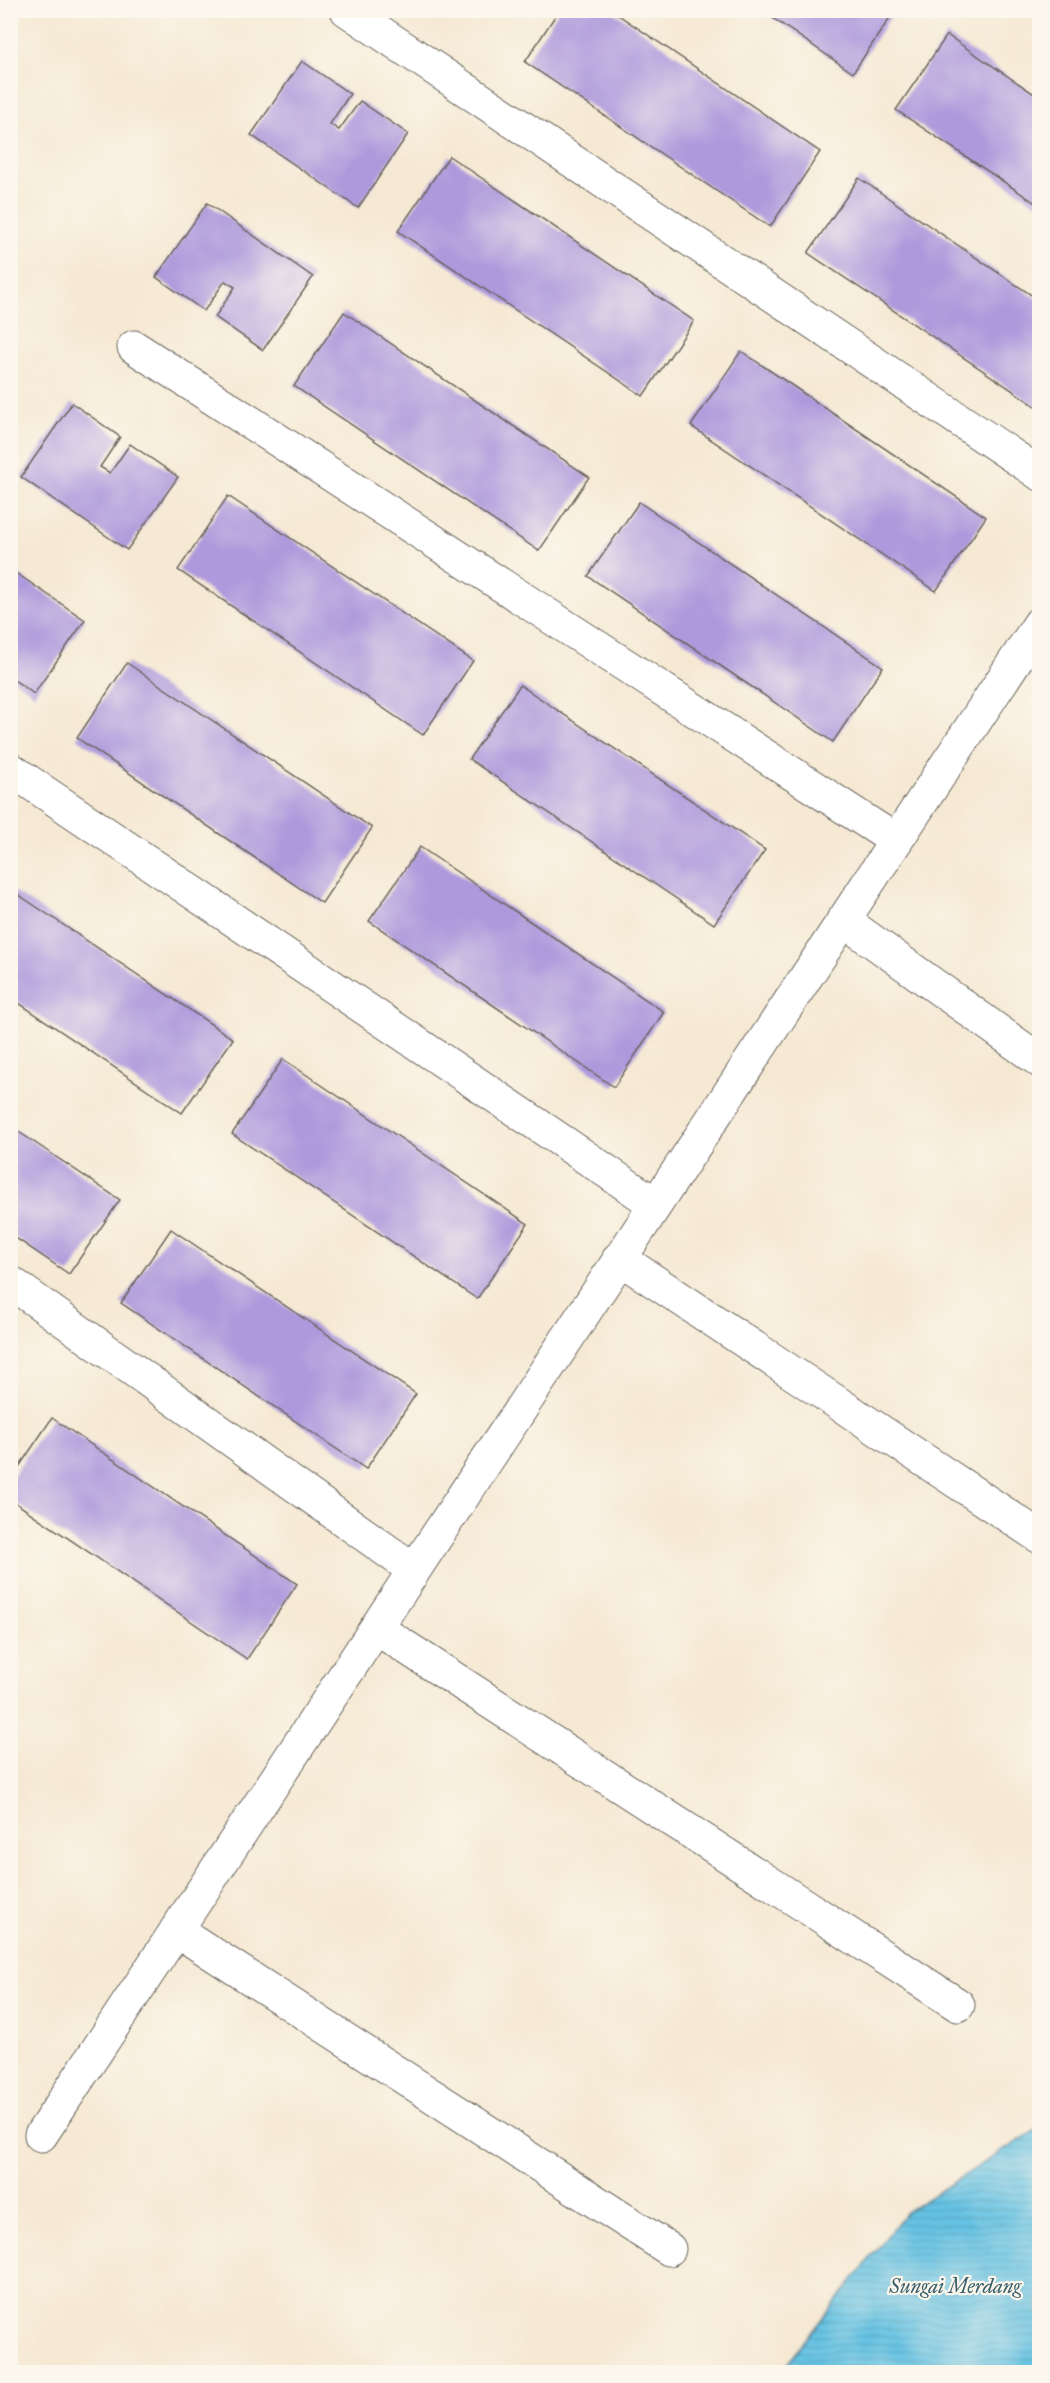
<svg xmlns="http://www.w3.org/2000/svg" width="1050" height="2383" viewBox="0 0 1050 2383" font-family="'IM FELL Great Primer',serif">
<defs>
<pattern id="water-rules" width="6" height="5" patternUnits="userSpaceOnUse" patternTransform="scale(1.5)"><rect width="6" height="5" fill="#65c2e3"/><path d="M0 2.5h6" fill="none" stroke="#57a6c2"/></pattern>
</defs>
<rect width="100%" height="100%" fill="#fbf7ec"/>
<filter id="ink" filterUnits="userSpaceOnUse"><feTurbulence type="fractalNoise" baseFrequency=".0167" numOctaves="2"/><feDisplacementMap in="SourceGraphic" scale="12" xChannelSelector="R" yChannelSelector="G"/><feConvolveMatrix kernelMatrix="1 2 1 2 8 2 1 2 1" color-interpolation-filters="sRGB"/></filter>
<filter id="wash" filterUnits="userSpaceOnUse"><feTurbulence type="fractalNoise" baseFrequency=".008" numOctaves="4" result="noise"/><feDisplacementMap in="SourceGraphic" scale="24" xChannelSelector="R" yChannelSelector="G"/><feGaussianBlur stdDeviation="1.35" result="paint"/><feColorMatrix in="noise" values="0 0 0 0 0 0 0 0 0 0 0 0 0 0 0 0 0 1.4 0 .05"/><feComposite in="paint" operator="in"/></filter>
<g filter="url(#wash)">
<rect width="100%" height="100%" fill="#f6e9d4"/>
<!-- water -->
<path fill="url(#water-rules)" stroke="#406f80" stroke-width="1.5" d="M1039 2128V2372H781L906 2212Z"/>
<g id="blocks">
<!-- building -->
<path fill="#ad99dc" d="M559 10H611L820 152 770 227 525 62Z
M761 10H895L853 73Z
M947 35 1040 98V206L896 110Z
M302 61 350 94 330 124 339 130 360 101 408 134 358 208 251 135Z
M449 156 694 321 643 396 398 231Z
M859 178 1040 301V409L808 253Z
M207 203 313 277 263 350 215 317 235 287 225 281 204 311 156 277Z
M344 312 589 477 539 551 294 386Z
M741 351 986 517 936 591 691 426Z
M72 403 120 437 100 467 110 473 130 444 178 477 127 550 21 477Z
M228 496 473 661 423 735 178 570Z
M639 502 883 667 833 742 588 576Z
M10 569 85 620 34 694 10 677Z
M127 663 372 828 322 903 77 738Z
M520 685 765 850 714 924 469 759Z
M420 847 664 1012 614 1087 369 921Z
M10 889 233 1039 182 1113 10 997Z
M283 1059 528 1224 477 1299 232 1134Z
M10 1126 120 1200 69 1274 10 1234Z
M171 1229 416 1394 366 1469 121 1303Z
M52 1418 297 1584 247 1659 10 1499V1480Z"/>
</g>
</g>
<g filter="url(#ink)">
<use href="#blocks" fill-opacity="0" stroke="#68645c" stroke-width="1.5"/>
<g fill="none" stroke-linecap="round" stroke-linejoin="round">
<!-- street casing -->
<g stroke="#68645c" stroke-width="35">
<path id="street" d="M347 10 1040 474
M134 347 895 840
M10 769 655 1204
M843 920 1040 1061
M619 1258 1040 1537
M10 1282 414 1570
M376 1628 958 2005
M176 1930 669 2249
M41 2135 1040 623"/>
</g>
<!-- street -->
<use href="#street" stroke="#fff" stroke-width="33"/>
</g>
</g>
<g text-anchor="middle" dominant-baseline="central" stroke-width="4.5" stroke-linejoin="round" paint-order="stroke">
<!-- water labels -->
<g font-size="20" font-style="italic" fill="#395e6c" stroke="#fbf7ec">
<text x="955" y="2286">Sungai Merdang</text>
</g>
</g>
<!-- margin -->
<rect width="1050" height="2383" fill="none" stroke="#fbf7ec" stroke-width="36"/>
</svg>
